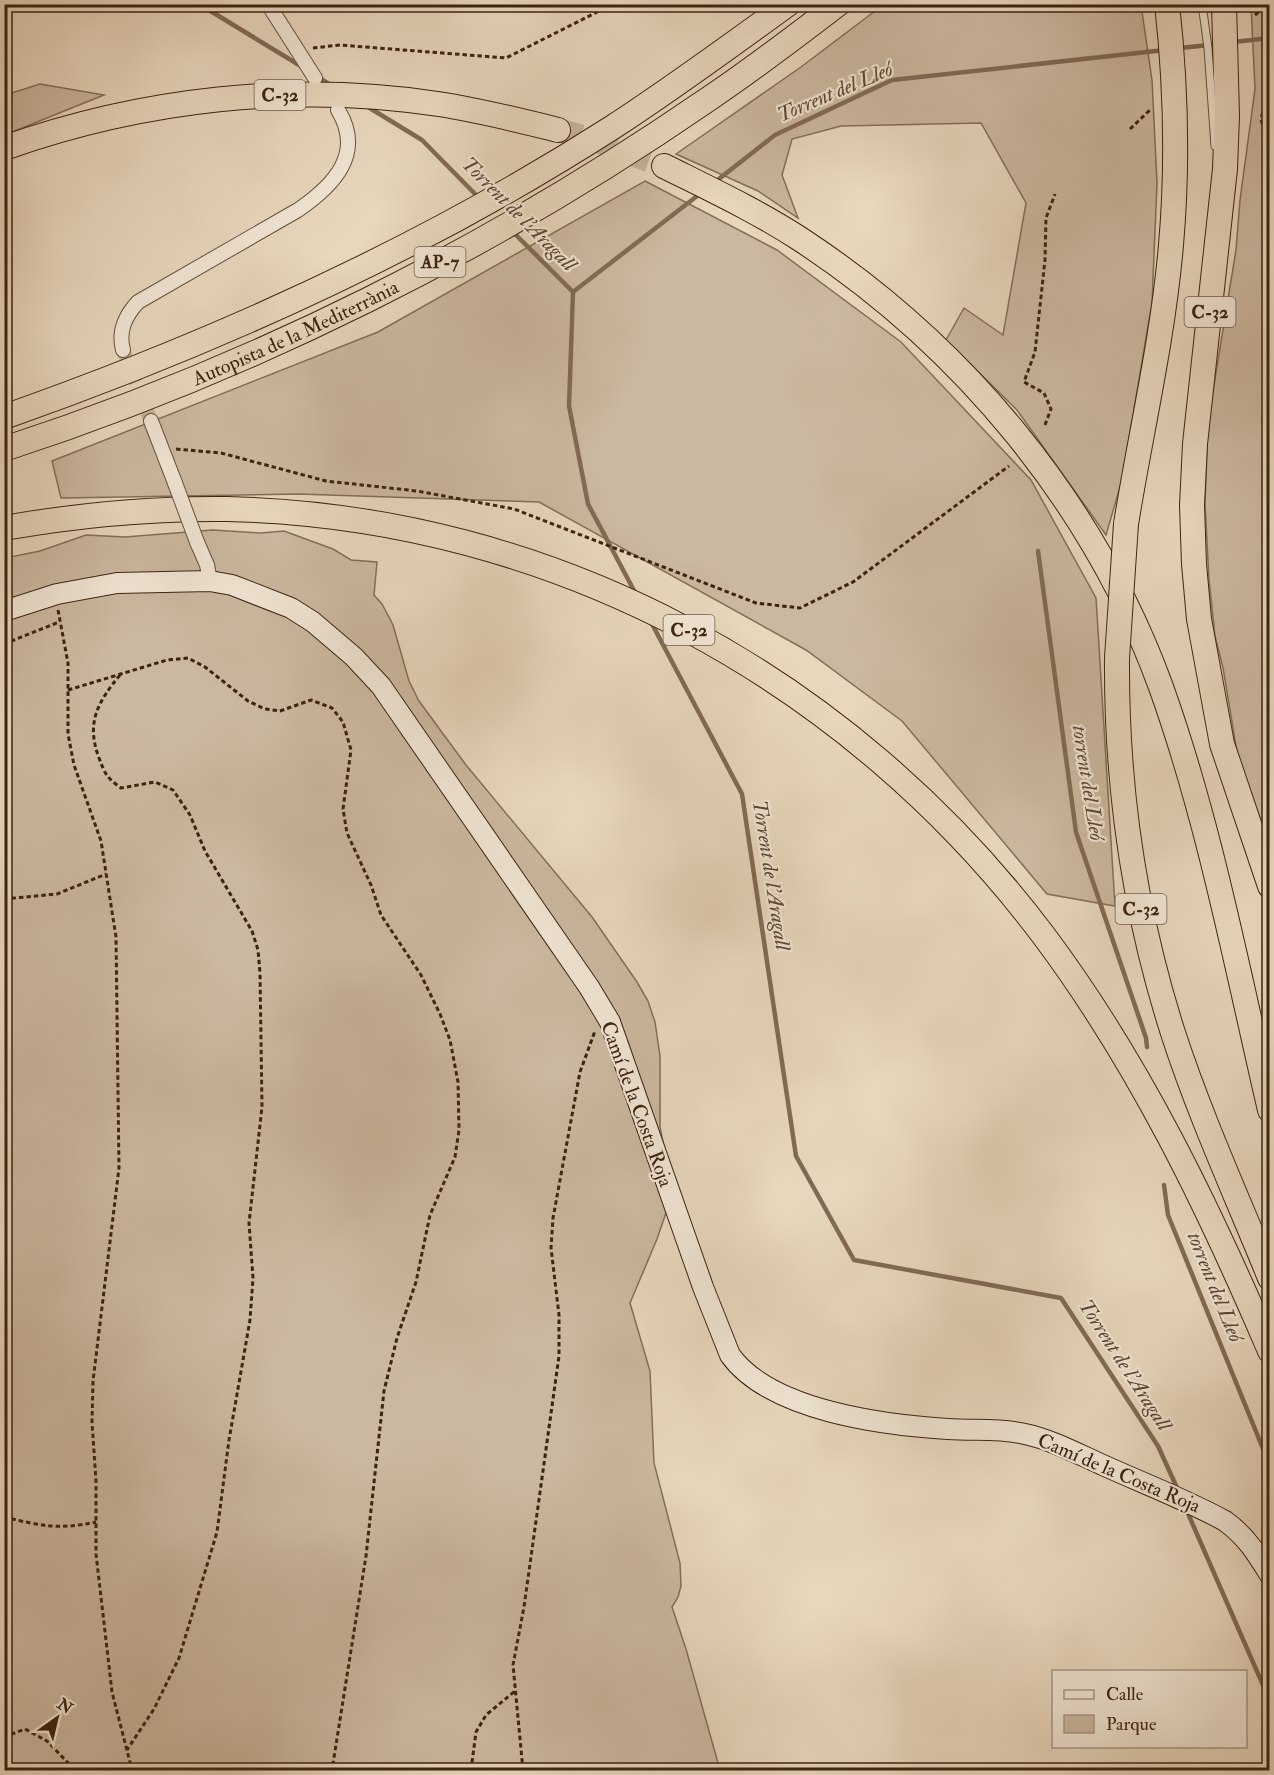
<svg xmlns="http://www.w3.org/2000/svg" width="1274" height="1775" viewBox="0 0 1274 1775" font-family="'IM FELL Double Pica',serif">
<rect width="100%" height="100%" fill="#e8d7bd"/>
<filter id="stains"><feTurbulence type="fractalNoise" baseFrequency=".00333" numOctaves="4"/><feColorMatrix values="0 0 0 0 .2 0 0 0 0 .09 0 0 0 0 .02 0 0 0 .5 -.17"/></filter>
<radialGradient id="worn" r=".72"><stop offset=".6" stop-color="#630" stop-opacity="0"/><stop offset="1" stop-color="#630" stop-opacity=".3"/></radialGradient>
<!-- green -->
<path fill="#cbb8a0" stroke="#846e58" stroke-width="1.5" d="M883 5H1141L1152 80 1157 183 1152 303 1122 480 1106 535 1017 410 946 340 964 308 1003 335 1026 203 981 123 841 126 792 139 782 175 798 218 758 191 676 154 801 67Z
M1251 5H1269V857L1239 764 1223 668 1215 636 1209 580 1205 504 1208 422 1236 250 1240 200 1255 89Z
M40 84 104 95 5 135V95Z
M645 181 777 250 901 342 1031 480 1096 598 1115 906 1047 894 902 721 806 650 539 502 298 494 61 498 52 461 378 332Z
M213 530 261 533 284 531 333 549 351 560 377 562 374 595 382 604 393 625 409 681 419 701 466 765 592 917 637 982 648 1001 655 1022 660 1056V1127L669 1173 668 1207 657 1239 630 1303 650 1371 654 1463 680 1563 681 1586 678 1597 672 1607 686 1649 720 1770H5V558L40 551 86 535 125 537Z"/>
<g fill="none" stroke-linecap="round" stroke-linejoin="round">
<!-- stream -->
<path stroke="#816a55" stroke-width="4.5" d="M199 4 304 68
M1233 42 1270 38
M1180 48 1219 44
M317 76 332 86
M368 107 422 140 479 198
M715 182 775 135 892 80 1165 50
M512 231 573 292 569 406 588 504 638 598
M573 292 701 193
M1038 551 1076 832 1146 1038 1147 1047
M652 624 742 794 796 1156 854 1260 1061 1298 1158 1446 1178 1490
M1164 1185 1168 1215 1270 1466
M1186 1509 1270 1701"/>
<!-- street-tunnel -->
<path stroke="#c6b39b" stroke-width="14" stroke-dasharray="14 7" stroke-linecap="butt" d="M123 350 151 421"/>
<!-- highway-tunnel -->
<path stroke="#c6b39b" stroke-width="24" stroke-dasharray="24 12" stroke-linecap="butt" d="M558 130 601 142 664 166"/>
<!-- lane casing -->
<g stroke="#68503c" stroke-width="9">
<path id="lane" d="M1202 4 1208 48 1215 146"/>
</g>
<!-- street casing -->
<g stroke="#68503c" stroke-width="16">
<path id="street" d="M268 4 315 78
M123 350C118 331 125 316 138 302L298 210C333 186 365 154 338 110
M151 421 175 483
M197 542 207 565 210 581"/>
</g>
<!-- secondary casing -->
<g stroke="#3d2311" stroke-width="22">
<path id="secondary" d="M4 611 57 594 117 583 210 581 232 585 291 608 313 622 354 657 381 686 589 987 610 1022 703 1287 730 1355C770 1411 884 1425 948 1429 974 1431 1000 1428 1025 1434 1053 1440 1080 1455 1105 1466 1145 1484 1187 1500 1225 1521 1246 1536 1257 1554 1270 1575"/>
</g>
<!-- highway casing -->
<g stroke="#3d2311" stroke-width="26">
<g id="highway">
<path d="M1224 4 1227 116 1225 169 1195 444 1192 505 1194 564 1199 619 1222 744 1270 886"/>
<path d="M4 148C142 99 294 82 438 104 479 110 518 120 558 130"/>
<path d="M664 166C710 189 757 211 800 239 962 345 1094 503 1161 687 1210 824 1237 969 1270 1110"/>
<path d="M4 417C217 342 423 249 613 127 673 88 730 46 788 4"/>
<path id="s1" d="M4 449C253 368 492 248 707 100 752 70 795 37 838 4"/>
<path d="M1126 524C1141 431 1163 339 1171 245 1178 165 1176 85 1167 4"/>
<path d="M4 528C78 515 152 508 227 509 552 516 850 678 1044 936 1139 1063 1208 1206 1270 1351"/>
<path d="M1117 658C1116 786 1134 911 1173 1033 1200 1116 1237 1197 1270 1278"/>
</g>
</g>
<!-- path -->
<path stroke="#3d2311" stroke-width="3" stroke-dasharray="4.5 3" stroke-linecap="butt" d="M1255 15 1268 4
M313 48 340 45 506 58 613 4
M1270 76 1261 120 1265 131 1270 133
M1130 129 1150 110
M1270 381 1263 420 1270 485
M1045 425 1051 409 1044 393 1024 382 1035 352 1045 260 1046 218 1055 194
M176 449 221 453 326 481 417 491 514 509 756 603 800 608 853 582 1009 466
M58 610 68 663V734L74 765 101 841 116 937 119 1168 93 1381 92 1422 96 1481V1554L112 1692 132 1770
M4 644 59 622
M120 675C97 703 86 723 99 758 105 774 107 778 121 788L155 782 173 790 190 815 205 851 252 931 258 950 260 973 262 1107 249 1223 253 1278 250 1320 229 1440 217 1532 179 1658 154 1709 127 1750
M68 690 167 660 188 658 205 667 248 701 265 709 280 711 311 700 332 708 343 722 351 750 343 809 347 833 371 885 381 915 421 975 440 1014 450 1040 458 1082 459 1130 455 1157 430 1215 416 1282 397 1338 384 1391 366 1556 332 1770
M4 899 57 894 106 874
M4 1517C42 1526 58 1530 96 1522
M4 1737 25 1729 47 1741 75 1770
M471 1770 476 1732 486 1715 515 1691
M523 1770 513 1665 524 1607 559 1356V1315L551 1248 553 1218 580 1072 595 1031"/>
<!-- lane -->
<use href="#lane" stroke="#f0e5d4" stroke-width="7"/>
<!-- street -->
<use href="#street" stroke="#f0e5d4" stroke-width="14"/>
<!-- secondary -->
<use href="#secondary" stroke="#f0e5d4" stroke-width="20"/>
<!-- highway -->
<use href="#highway" stroke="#e8d7bd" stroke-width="24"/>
<!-- street-bridge casing -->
<g stroke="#68503c" stroke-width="16" stroke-linecap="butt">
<path id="street-bridge" d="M175 483 197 542"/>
</g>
<!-- highway-bridge casing -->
<g stroke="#3d2311" stroke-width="26" stroke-linecap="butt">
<path id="highway-bridge" d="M1117 658 1126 524"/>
</g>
<!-- street-bridge -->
<use href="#street-bridge" stroke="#f0e5d4" stroke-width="14"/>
<!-- highway-bridge -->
<use href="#highway-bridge" stroke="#e8d7bd" stroke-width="24"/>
</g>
<g text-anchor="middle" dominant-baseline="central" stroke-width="4.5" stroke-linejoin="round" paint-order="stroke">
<!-- shield labels -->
<g fill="#f0e5d4" stroke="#735d4c" stroke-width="1.5">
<rect x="254.5" y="80" width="51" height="30" rx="4.5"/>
<rect x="414.5" y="247" width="51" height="30" rx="4.5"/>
<rect x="1184.5" y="297" width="51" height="30" rx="4.5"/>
<rect x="663.5" y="615" width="51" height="30" rx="4.5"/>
<rect x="1115.5" y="894" width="51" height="30" rx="4.5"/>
</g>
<g font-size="18" font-weight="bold" fill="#3d2311">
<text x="280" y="95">C-32</text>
<text x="440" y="262">AP-7</text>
<text x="1210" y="312">C-32</text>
<text x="689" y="630">C-32</text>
<text x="1141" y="909">C-32</text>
</g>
<!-- street labels -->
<g font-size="20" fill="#3d2311" stroke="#f0e5d4">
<text stroke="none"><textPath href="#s1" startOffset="314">Autopista de la Mediterrània</textPath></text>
<text transform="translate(637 1104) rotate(70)">Camí de la Costa Roja</text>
<text transform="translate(1119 1473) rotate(23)">Camí de la Costa Roja</text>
</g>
<!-- water labels -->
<g font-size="21" font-style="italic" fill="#5f4733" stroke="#f0e5d4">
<text transform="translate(835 92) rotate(-23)">Torrent del Lleó</text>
<text transform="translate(519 214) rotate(45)">Torrent de l'Aragall</text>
<text transform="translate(1088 783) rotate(81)">torrent del Lleó</text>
<text transform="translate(771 875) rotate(81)">Torrent de l'Aragall</text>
<text transform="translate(1215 1287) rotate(68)">torrent del Lleó</text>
<text transform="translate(1125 1365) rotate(57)">Torrent de l'Aragall</text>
</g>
</g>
<!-- margin -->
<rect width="1274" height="1775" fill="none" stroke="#e8d7bd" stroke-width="24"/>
<rect x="6" y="6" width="1262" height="1763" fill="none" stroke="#3d2311" stroke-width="3"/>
<rect x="12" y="12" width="1250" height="1751" fill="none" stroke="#3d2311" stroke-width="1.5"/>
<!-- legend -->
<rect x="1052" y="1670" width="195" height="78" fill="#f0e5d4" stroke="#a89786" stroke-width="1.5"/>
<rect x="1064" y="1690" width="30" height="9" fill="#f0e5d4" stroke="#a89786" stroke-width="1.5"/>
<text x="1106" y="1700" font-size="18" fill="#3d2311">Calle</text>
<rect x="1064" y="1715" width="30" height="18" fill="#cbb8a0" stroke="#a89786" stroke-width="1.5"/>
<text x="1106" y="1730" font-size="18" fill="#3d2311">Parque</text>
<!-- north arrow -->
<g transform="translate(57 1718) rotate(34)" stroke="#f0e5d4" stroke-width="4.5" paint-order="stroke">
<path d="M0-4.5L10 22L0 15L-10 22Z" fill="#3d2311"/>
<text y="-9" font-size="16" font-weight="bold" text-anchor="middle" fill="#3d2311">N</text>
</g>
<rect width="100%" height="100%" filter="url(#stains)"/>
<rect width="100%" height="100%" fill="url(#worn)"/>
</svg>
